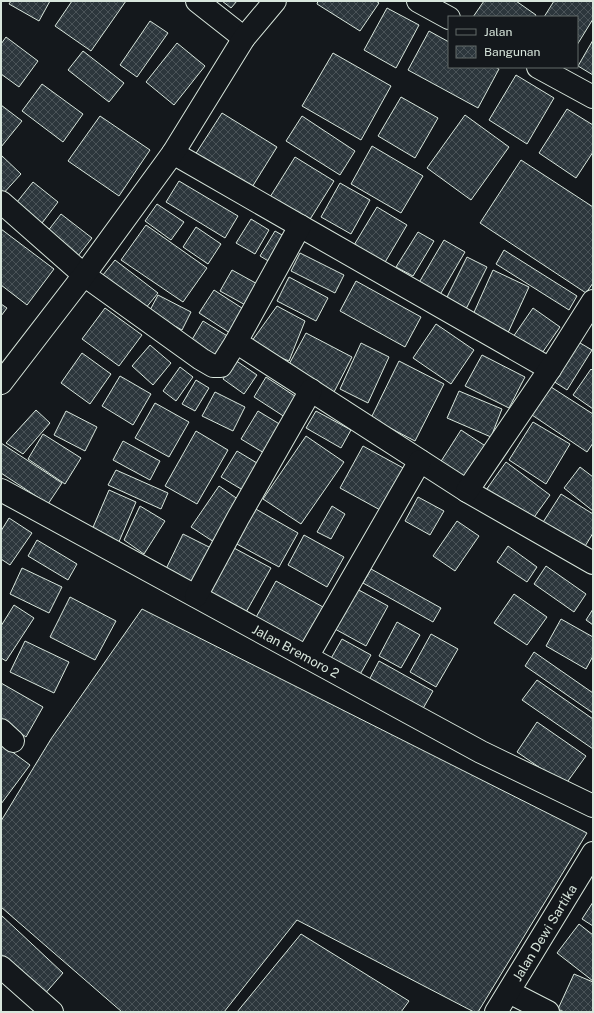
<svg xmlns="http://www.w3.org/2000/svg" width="594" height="1013" viewBox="0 0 594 1013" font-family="'Public Sans',sans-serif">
<defs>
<pattern id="building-cross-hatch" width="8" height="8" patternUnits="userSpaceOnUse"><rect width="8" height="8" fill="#2c363c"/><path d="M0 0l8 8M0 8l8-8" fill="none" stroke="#4a5358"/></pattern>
</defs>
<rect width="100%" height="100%" fill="#14181c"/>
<!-- building -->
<path fill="url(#building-cross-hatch)" stroke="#d8e6dc" d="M11 1H50L39 21 9 4Z
M72 1H126L91 51 55 26Z
M222 1H237L231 8Z
M318 1H376L379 3 360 31 317 4Z
M484 1H516L536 15 535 17H473Z
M554 1H593V19L577 45V17H544Z
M387 8 419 25 396 68 364 50Z
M150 21 168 33 137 77 120 65Z
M429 31 449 42V67H495L499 69 478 108 408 70Z
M6 37 38 61 19 87 1 74V44Z
M593 40V75L578 66Z
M177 43 205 66 174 105 146 82Z
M83 51 124 83 109 102 68 70Z
M333 53 391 86 361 140 302 106Z
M516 75 554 98 527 144 489 120Z
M42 84 83 114 63 142 22 111Z
M401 97 438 118 415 158 378 136Z
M1 105 22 121 1 147Z
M567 109 593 125V152L576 178 539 153Z
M222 113 277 147 249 192 193 158Z
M465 115 509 147 471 200 427 168Z
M100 116 150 150 119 196 68 161Z
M302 116 355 151 340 175 286 141Z
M372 146 423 176 401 213 351 184Z
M1 155 21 174 1 196Z
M295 157 334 181 309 221 270 197Z
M521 160 593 207V283L586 293 480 223Z
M179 181 238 216 225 238 166 202Z
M33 182 58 202 39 227 13 207Z
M340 183 370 200 351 234 321 217Z
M157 204 184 222 171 240 145 221Z
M377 207 407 225 384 264 354 245Z
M61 214 92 238 78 256 47 232Z
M251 219 269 230 255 254 236 243Z
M146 225 207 268 183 302 121 260Z
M196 227 221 244 208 264 183 247Z
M1 229 54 269 27 305 1 285Z
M275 231 291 240 275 265 260 256Z
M418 232 434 241 413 276 396 267Z
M444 240 465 252 438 298 417 286Z
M504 250 577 296 569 310 496 264Z
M300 253 344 275 335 293 291 271Z
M467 257 487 267 464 313 444 303Z
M115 260 158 293 141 314 99 280Z
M232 270 261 286 249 307 220 291Z
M493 270 529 287 507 335 471 319Z
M289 277 328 298 316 321 277 301Z
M356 281 421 317 405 347 340 311Z
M214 290 245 310 230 333 199 313Z
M158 295 191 312 182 330 149 312Z
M1 304 7 308 1 316Z
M277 306 305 321 289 361 249 345Z
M105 308 142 335 119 366 82 339Z
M533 308 560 327 540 356 513 337Z
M203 321 229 337 216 359 190 343Z
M436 324 474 350 451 384 413 358Z
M306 333 352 357 334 392 287 368Z
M575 340 592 350 567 390 550 379Z
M361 343 389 357 368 403 340 389Z
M150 345 171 363 153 385 132 366Z
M82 353 111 374 90 404 61 383Z
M482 355 525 377 509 408 465 386Z
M235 360 257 375 244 394 223 379Z
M399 361 444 384 415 441 371 418Z
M180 367 193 377 176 401 163 391Z
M591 369 593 371V409L573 395Z
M120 376 151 394 133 425 102 406Z
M266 377 304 402 291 421 254 397Z
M196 380 209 388 195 411 182 404Z
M551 387 593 414V443L587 452 532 415Z
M459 391 502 409 491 437 447 418Z
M215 392 245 407 233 431 202 416Z
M155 403 189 422 169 457 135 438Z
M36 410 50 423 23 454 6 443Z
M66 411 97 427 85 451 54 435Z
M258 411 286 428 269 456 241 439Z
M316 411 351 430 341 448 306 428Z
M533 422 570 444 546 484 509 460Z
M461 430 487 447 464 483 438 466Z
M196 431 228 450 197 504 165 486Z
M43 434 81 458 65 484 28 459Z
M306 436 344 462 301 524 263 499Z
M123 441 160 461 150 480 113 460Z
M1 443 62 483 48 504 1 473Z
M363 446 405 469 382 511 340 488Z
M237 451 262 466 246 492 221 477Z
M506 462 550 495 530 523 486 490Z
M580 467 593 477V511L564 488Z
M116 470 168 493 161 509 108 485Z
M219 486 242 502 214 542 191 527Z
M109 490 136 502 118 544 91 532Z
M561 494 593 514V533L581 553 540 527Z
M418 497 444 511 430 535 405 521Z
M140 506 165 521 144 554 124 540Z
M332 506 345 514 331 539 317 532Z
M254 508 298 533 279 567 235 543Z
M9 518 32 533 10 565 1 559V531Z
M457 521 479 536 455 571 433 556Z
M183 534 211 548 190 588 163 575Z
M304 535 344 557 327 587 288 565Z
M37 540 77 564 68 580 28 556Z
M508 546 537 567 527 582 497 562Z
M234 548 271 568 245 614 209 594Z
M546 566 586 594 574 612 534 584Z
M22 568 62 587 49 613 10 594Z
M371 569 441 608 433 622 363 583Z
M276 581 323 607 301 647 254 621Z
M357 589 388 606 366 646 335 629Z
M514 594 547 617 527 645 494 623Z
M70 597 116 621 95 660 50 637Z
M14 605 34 618 6 661 1 658V626Z
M142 609 587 833 478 1012H474L297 920 224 1012H122L1 907V821L51 739Z
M593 609V625L586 620Z
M561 619 593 637V656L586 669 546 646Z
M397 622 420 635 401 668 379 656Z
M431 634 458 649 436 687 410 672Z
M342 639 371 655 358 678 329 662Z
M25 641 69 662 54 693 10 672Z
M534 652 593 693V713L525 666Z
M379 661 433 691 421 712 368 682Z
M537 680 593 719V749L522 700Z
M1 683 43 707 26 737 1 720Z
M537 722 586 756 565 785 517 752Z
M3 745 30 765 1 804V748Z
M593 902V926L582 919Z
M1 915 63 973 43 996 1 957Z
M579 924 593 935V981L557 953Z
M301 934 409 1001 401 1012H237Z
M574 974 593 982V1012H564L558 1009Z"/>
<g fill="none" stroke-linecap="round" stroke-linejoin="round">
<!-- minor casing -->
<g stroke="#d8e6dc" stroke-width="24">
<g id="minor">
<path d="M197 1 244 38"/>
<path d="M418 1 449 18"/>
<path d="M538 67 593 97"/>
<path d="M173 153 300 226 550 369"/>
<path d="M1 202 84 275 201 359 213 366H221L236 342"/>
<path d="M300 226 236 342 467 491 593 563"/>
<path d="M1 383 84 275 173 153 244 38 275 1"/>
<path id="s1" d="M1 490 481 752 593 806"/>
<path d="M467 491 550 369 593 301"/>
<path d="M196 596 238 518 311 390"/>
<path d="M307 657 420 461"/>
<path d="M1 730 13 741"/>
<path d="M509 992 548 1012"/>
</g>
</g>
<!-- major casing -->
<g stroke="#d8e6dc" stroke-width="24">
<g id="major">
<path d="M1 967 52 1012"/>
<path id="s2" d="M496 1012 593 853"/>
</g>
</g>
<!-- minor -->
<use href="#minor" stroke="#14181c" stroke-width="22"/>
<!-- major -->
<use href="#major" stroke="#14181c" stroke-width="22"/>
</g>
<g text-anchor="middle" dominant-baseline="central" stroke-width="3" stroke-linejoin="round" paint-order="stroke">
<!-- street labels -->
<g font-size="13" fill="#d8e6dc" stroke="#14181c">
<text stroke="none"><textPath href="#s1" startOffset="336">Jalan Bremoro 2</textPath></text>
<text stroke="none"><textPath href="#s2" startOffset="93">Jalan Dewi Sartika</textPath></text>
</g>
</g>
<!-- border -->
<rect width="594" height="1013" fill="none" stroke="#d8e6dc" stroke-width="4"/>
<!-- legend -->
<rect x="448" y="16" width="130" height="52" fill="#14181c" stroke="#626a69"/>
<rect x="456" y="29" width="20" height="6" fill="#14181c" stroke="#626a69"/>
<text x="484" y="36" font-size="12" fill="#d8e6dc">Jalan</text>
<rect x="456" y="46" width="20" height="12" fill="url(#building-cross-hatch)" stroke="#626a69"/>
<text x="484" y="56" font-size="12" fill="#d8e6dc">Bangunan</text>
</svg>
